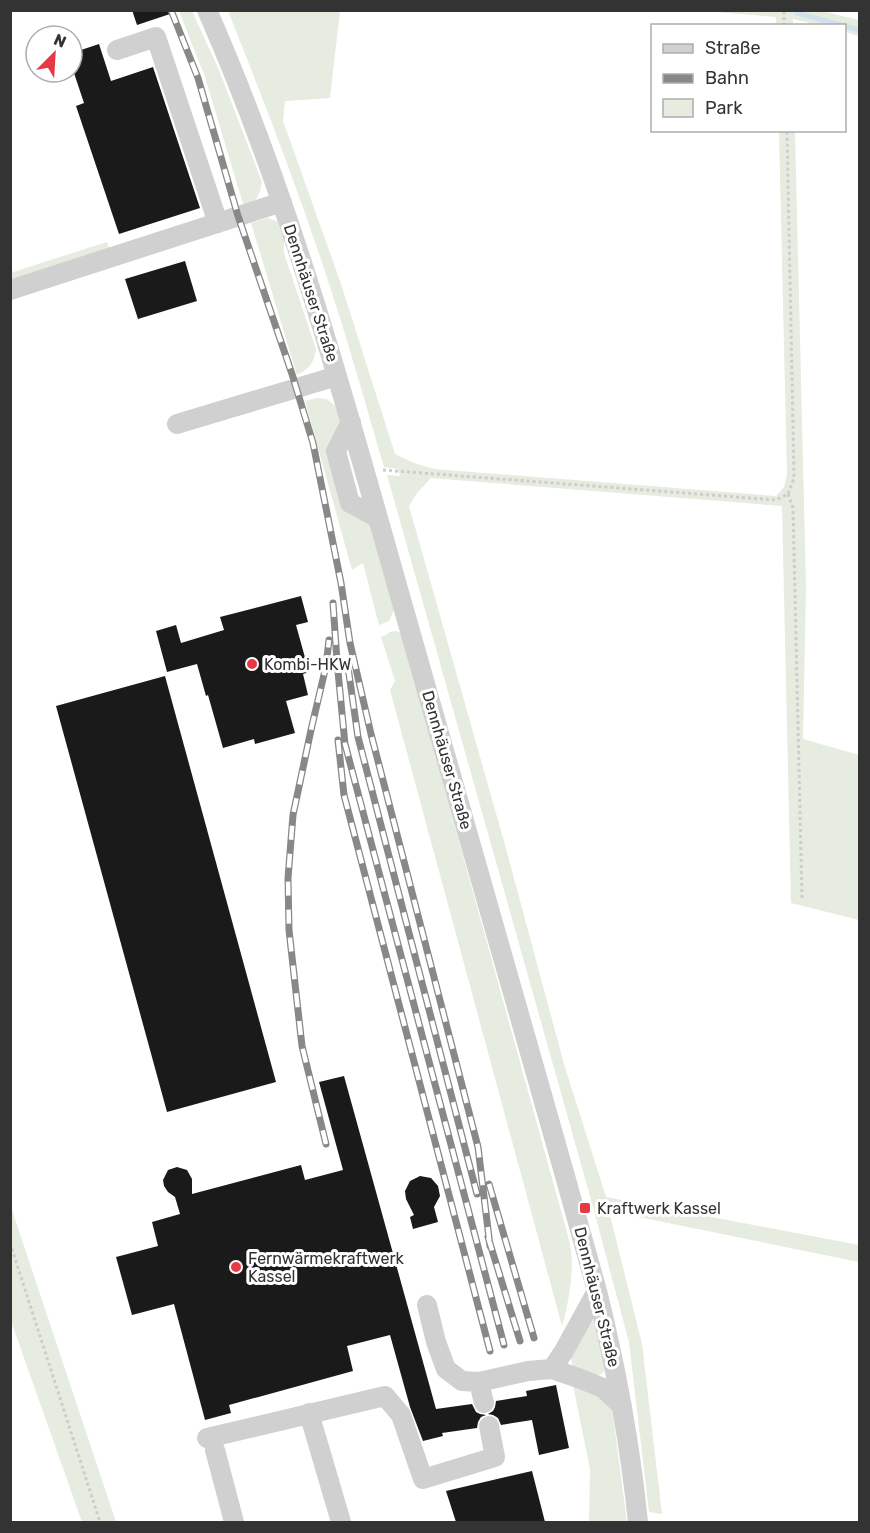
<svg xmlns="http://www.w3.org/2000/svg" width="870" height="1533" viewBox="0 0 870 1533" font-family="Rubik,sans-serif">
<rect width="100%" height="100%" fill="#fff"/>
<!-- green -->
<path fill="#e6ecdf" d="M179 11H192L219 70 262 182C259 196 258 201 244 207L205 77Z
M228 11H340L330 98 285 101 283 121 340 281 395 454 414 463 434 469 776 496 784 487 787 474 779 131H795L806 587 803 739 859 755V920L791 903 782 506 431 478 417 493 409 506 505 845 564 1064 606 1197 859 1245V1262L609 1211 642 1344 662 1514 649 1512 629 1342 590 1196 387 475 400 476 398 469 384 467C366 406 349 344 329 284 299 191 264 101 228 11Z
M705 11H822L859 20V36L845 32 844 26 818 25 793 19V25H776V17Z
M267 218 277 221 284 239V253L316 349C314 362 310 369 297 375L251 223Z
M107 242 116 266 11 300 10 273Z
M318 398 326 399 332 403 337 408 341 423 330 452 370 521 395 608 389 621 379 625 363 563 352 570 305 401Z
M397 631 404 635V642L566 1229C568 1236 570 1244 571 1251 574 1273 568 1306 562 1326L390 690 395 681 381 637 388 634 389 632Z
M11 1207 116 1522H82L11 1321Z
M591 1319 595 1321 606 1365 603 1373 593 1378 573 1368 570 1353Z
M573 1385 600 1396 612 1408 627 1522H589L590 1469Z"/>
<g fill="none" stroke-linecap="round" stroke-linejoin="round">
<!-- stream -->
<path stroke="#cfe2ee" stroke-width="5" d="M797 13 844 26
M844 26 860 30"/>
</g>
<!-- building -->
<path fill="#1a1a1a" d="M132 10H173V13L137 25Z
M99 44 111 81 153 67 200 208 119 234 76 106 84 103 72 67V53Z
M185 261 197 301 138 319 125 279Z
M301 596 308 622 296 625 309 672 303 674 308 695 286 701 295 733 255 744 254 739 223 748 208 695 206 696 197 664 167 672 156 631 176 625 181 643 224 630 220 617Z
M165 676 276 1082 167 1112 56 706Z
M344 1076 436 1409 472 1404 476 1412 480 1414 486 1415 481 1417 478 1422 477 1428 442 1433 443 1436 423 1441 410 1407 390 1335 347 1346 353 1371 229 1405 231 1413 205 1420 174 1304 132 1315 116 1257 158 1246 152 1222 180 1214 175 1197 168 1192 164 1186 163 1180 168 1170 177 1167 187 1170 192 1179V1194L301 1165 305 1180 343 1170 319 1082Z
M420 1176 431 1178 438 1186 440 1196 434 1207 438 1222 413 1229 410 1217 414 1215 406 1199 405 1191 410 1181Z
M556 1385 569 1448 539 1455 532 1420 501 1425 498 1418 493 1415 488 1414 493 1411 495 1407 496 1401 527 1396 526 1391Z
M532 1471 545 1522H456L446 1491Z"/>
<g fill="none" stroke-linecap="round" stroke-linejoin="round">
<!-- path -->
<path stroke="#cdcdcd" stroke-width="3" stroke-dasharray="3 3" stroke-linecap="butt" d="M784 26V10
M383 470 776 500 788 494 794 478 787 130
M788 494 793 508 802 898
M10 1243 100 1522"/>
<!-- minor -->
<path stroke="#d0d0d0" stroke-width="20" d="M207 10C293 205 348 413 406 617 470 842 535 1066 597 1291 616 1367 630 1444 638 1522
M117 50 156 37 218 223
M10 290 282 202
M351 422 336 451 350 503 378 518
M177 424 337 376
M427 1305 436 1342 446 1369 462 1381 479 1382 528 1371 552 1369 581 1379 603 1388 622 1406
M552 1369 564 1351 597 1291
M479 1382 484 1403
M309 1413 341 1522
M207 1438 385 1396 401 1415 423 1479 495 1457 489 1426
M215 1450 234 1522"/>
<!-- rail casing -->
<g stroke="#888" stroke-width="7">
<path id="rail" d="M171 10 198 78 238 216 292 374 313 443 341 583 350 643 371 734 478 1147 490 1246
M333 603 337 661 345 744 504 1345
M348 667 358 737 477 1194
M338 740 344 795 490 1351
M326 1144 302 1046 289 930 288 878 293 815 311 730 326 666 329 640
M489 1184 534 1338
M488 1237 520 1341"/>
</g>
<!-- rail -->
<use href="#rail" stroke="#fff" stroke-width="4.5" stroke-dasharray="14" stroke-linecap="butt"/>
</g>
<!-- markers -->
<g fill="#e63946" stroke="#fff" stroke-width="2">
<circle cx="252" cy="664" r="6"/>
<rect x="579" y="1202" width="12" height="12" rx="3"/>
<circle cx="236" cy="1267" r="6"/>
</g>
<g text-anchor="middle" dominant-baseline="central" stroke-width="6" stroke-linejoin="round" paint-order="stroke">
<!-- street labels -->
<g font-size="16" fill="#333" stroke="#fff">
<text transform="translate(311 293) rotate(72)">Dennhäuser Straße</text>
<text transform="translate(447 760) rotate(74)">Dennhäuser Straße</text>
<text transform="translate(597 1297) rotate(76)">Dennhäuser Straße</text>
</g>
<!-- poi labels -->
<g font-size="16" fill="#333" stroke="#fff" text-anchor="start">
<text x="264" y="664">Kombi-HKW</text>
<text x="597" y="1208">Kraftwerk Kassel</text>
<text x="248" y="1258">Fernwärmekraftwerk<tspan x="248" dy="18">Kassel</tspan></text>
</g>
</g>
<!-- border -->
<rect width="870" height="1533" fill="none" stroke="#333333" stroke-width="24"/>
<!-- legend -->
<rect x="651" y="24" width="195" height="108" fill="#ffffff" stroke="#adadad" stroke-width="1.5"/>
<rect x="663" y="44" width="30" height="9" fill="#d0d0d0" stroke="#adadad" stroke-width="1.5"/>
<text x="705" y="54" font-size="18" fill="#333333">Straße</text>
<rect x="663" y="74" width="30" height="9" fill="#888888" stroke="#adadad" stroke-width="1.5"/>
<text x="705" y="84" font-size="18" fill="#333333">Bahn</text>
<rect x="663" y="99" width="30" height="18" fill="#e6ecdf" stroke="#adadad" stroke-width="1.5"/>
<text x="705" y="114" font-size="18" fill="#333333">Park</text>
<!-- north arrow -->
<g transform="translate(54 54) rotate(24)"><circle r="28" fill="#ffffff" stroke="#adadad" stroke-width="1.5"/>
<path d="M0-4.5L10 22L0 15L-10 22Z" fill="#e63946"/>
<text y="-9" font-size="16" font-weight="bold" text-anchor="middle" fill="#333333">N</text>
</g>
</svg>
